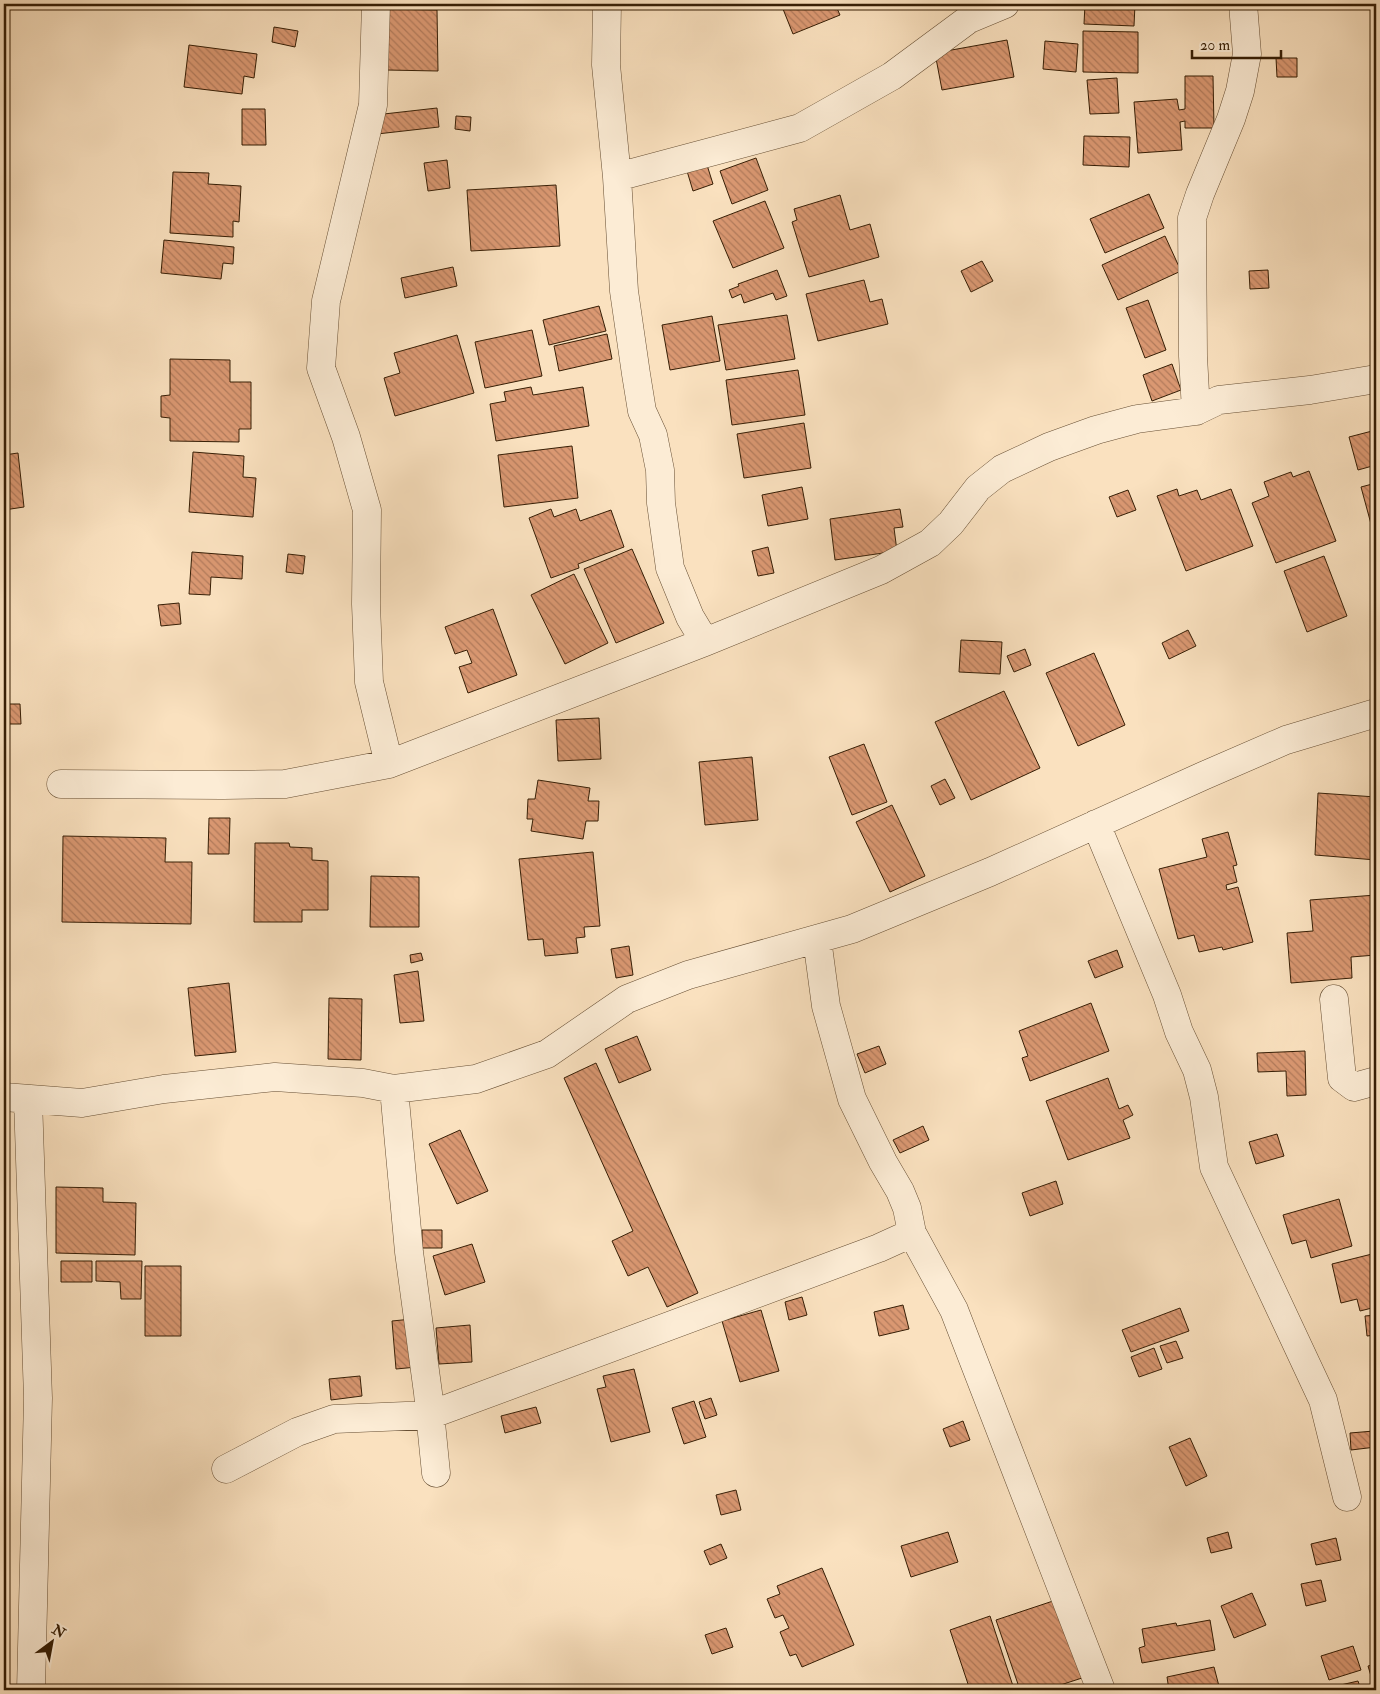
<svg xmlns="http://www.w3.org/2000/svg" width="1380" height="1694" viewBox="0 0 1380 1694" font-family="'IM FELL Double Pica',serif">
<defs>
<pattern id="building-back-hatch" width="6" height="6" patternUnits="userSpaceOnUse" patternTransform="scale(1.25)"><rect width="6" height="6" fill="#da9872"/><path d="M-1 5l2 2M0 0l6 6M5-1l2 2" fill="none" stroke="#b27b5c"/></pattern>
</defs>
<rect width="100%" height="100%" fill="#fae1bf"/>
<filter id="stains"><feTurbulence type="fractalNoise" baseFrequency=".004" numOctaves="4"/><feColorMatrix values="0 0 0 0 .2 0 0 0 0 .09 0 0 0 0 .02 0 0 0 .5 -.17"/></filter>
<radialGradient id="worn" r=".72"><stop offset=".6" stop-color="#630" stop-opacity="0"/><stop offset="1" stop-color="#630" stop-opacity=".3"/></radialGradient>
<!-- building -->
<path fill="url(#building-back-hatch)" stroke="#361e05" d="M403 4H421V6L403 5Z
M781 4H835L840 15 793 34Z
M1085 4H1135L1134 26 1084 24Z
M1372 4H1376V35H1373Z
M385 9 437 10 438 71 386 70Z
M274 27 298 31 295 47 272 42Z
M1083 31 1138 32V73L1083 72Z
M1007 40 1014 77 942 90 935 53Z
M1045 41 1078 44 1076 72 1043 69Z
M189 45 257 54 254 78 244 76 242 94 184 87Z
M1276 58H1297V77H1277Z
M1185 76H1213L1214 128H1185V121L1180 122 1182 150 1138 153 1134 102 1177 99 1179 110 1185 109Z
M1117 78 1119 113 1090 114 1087 80Z
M437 108 439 127 377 134 375 115Z
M242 109H265L266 145H242Z
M456 116 471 117 470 131 455 129Z
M1084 136 1130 137 1129 167 1083 165Z
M756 158 768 190 732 204 720 171Z
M447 160 450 188 428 191 424 163Z
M707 165 713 184 693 191 687 171Z
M173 172 209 173 208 184 241 186 239 222 233 221V237L170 233Z
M556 185 560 246 471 251 467 190Z
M1149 194 1164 228 1105 253 1090 219Z
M840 195 850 230 870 224 879 257 809 277 792 222 797 220 794 209Z
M765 201 784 248 733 268 713 221Z
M1165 236 1181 271 1118 300 1102 265Z
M164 240 234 247 233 264 223 263 221 279 161 273Z
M982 261 993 281 971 292 961 271Z
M453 267 457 286 405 298 401 278Z
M777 270 787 296 776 300 773 293 744 303 741 294 732 298 729 290 739 286 738 284Z
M1268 270 1269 288 1250 289 1249 271Z
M864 280 870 302 882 299 888 324 818 341 806 294Z
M1148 300 1166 350 1145 358 1126 308Z
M599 306 606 331 549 345 543 320Z
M787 315 795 359 726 370 718 325Z
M712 316 720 361 670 370 662 325Z
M532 330 542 376 485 388 475 342Z
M607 334 612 359 559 371 554 346Z
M457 335 474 393 395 416 384 378 400 373 394 353Z
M170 359 230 360V382H251V429H239V442L170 441V418L161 417V396L170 395Z
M1172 364 1181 390 1152 401 1143 375Z
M798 370 805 415 732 425 726 380Z
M531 387 533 395 583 387 589 426 496 441 490 404 506 401 504 392Z
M804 423 811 468 744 478 737 434Z
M1376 430V465L1358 470 1349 437Z
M572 446 578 498 504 507 498 455Z
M193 452 244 456 243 477 256 478 253 517 189 512Z
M18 453 24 507 4 510V455Z
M1309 471 1336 541 1276 563 1252 503 1269 496 1264 482 1291 472 1293 477Z
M1376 483V534L1374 535 1361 487Z
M802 487 808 519 768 526 762 495Z
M1177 489 1179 496 1197 490 1201 500 1231 489 1253 546 1186 571 1157 496Z
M1128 490 1136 510 1117 517 1109 497Z
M551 509 554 517 576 509 580 521 611 510 624 547 578 564 579 568 551 578 529 518Z
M900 509 903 527 894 528 897 551 835 560 830 519Z
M768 547 774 573 758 576 752 551Z
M632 549 664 623 616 643 584 569Z
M192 552 243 556 242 579 211 577 210 595 189 594Z
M288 554 305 556 303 574 286 572Z
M1324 556 1347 616 1307 632 1284 571Z
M574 574 608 643 565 664 531 595Z
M179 603 181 624 161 626 158 605Z
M493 609 517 675 468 693 459 667 472 663 467 650 455 654 445 627Z
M1188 630 1196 646 1169 659 1162 643Z
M961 640 1002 642 1000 674 959 672Z
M1025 649 1031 665 1014 672 1007 656Z
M1094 653 1125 725 1078 746 1046 673Z
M1004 691 1040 768 971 800 935 722Z
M4 704H20L21 724H4Z
M599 718 601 759 558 761 556 720Z
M864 744 887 802 852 815 829 757Z
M752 757 758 820 705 825 699 762Z
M945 779 955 798 940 805 931 786Z
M538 780 590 788 588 801H599L598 821H586L583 839 531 831 533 819H527L528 799H535Z
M1318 793 1376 797V860L1315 855Z
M892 805 925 876 890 892 856 822Z
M209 818H230L229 854H208Z
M1228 832 1237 865 1233 866 1237 882 1226 885 1227 890 1238 887 1253 942 1223 950 1222 947 1199 952 1194 935 1178 939 1159 869 1207 857 1202 839Z
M63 836 166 838 165 862H192L191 924 62 922Z
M255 843H289L290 847 312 848V860L328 861V910H302V922H254Z
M593 852 600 926 584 927 585 937 576 938 578 953 545 956 543 939 528 940 519 859Z
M371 876 419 877V927H370Z
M1376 895V955L1351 957 1352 978 1291 983 1287 933 1313 931 1310 900Z
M629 946 633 975 616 978 611 949Z
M1117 950 1123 967 1095 978 1088 961Z
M421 953 423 960 411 963 410 955Z
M418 971 424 1021 400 1023 394 975Z
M229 983 236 1052 195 1056 188 988Z
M329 998 362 999 361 1060 328 1059Z
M1091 1003 1109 1051 1030 1081 1022 1058 1028 1056 1019 1031Z
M637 1036 651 1070 619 1083 605 1049Z
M879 1046 886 1064 865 1073 857 1054Z
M1305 1051 1306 1095 1287 1096 1286 1071 1258 1072 1257 1053Z
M596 1063 698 1293 667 1307 648 1267 628 1276 612 1241 633 1231 564 1078Z
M1108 1078 1119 1109 1128 1105 1133 1115 1123 1120 1130 1138 1068 1160 1046 1101Z
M923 1126 929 1140 900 1153 893 1140Z
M460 1130 488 1191 457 1204 429 1144Z
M1277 1134 1284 1156 1256 1164 1249 1142Z
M1056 1181 1063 1204 1030 1216 1022 1193Z
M56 1187 103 1188V1202L136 1203 135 1255 56 1253Z
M1339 1199 1352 1246 1311 1258 1306 1240 1292 1244 1283 1215Z
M422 1230H442V1248H422Z
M472 1244 485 1282 445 1295 433 1256Z
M1376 1253V1307L1360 1311 1357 1299 1341 1303 1332 1264Z
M61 1261H92V1282H61Z
M96 1261H142L141 1299H121L120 1282 96 1281Z
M145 1266H181V1336H145Z
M802 1297 807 1315 789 1320 785 1302Z
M903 1305 909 1329 879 1336 874 1312Z
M1180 1308 1189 1331 1131 1352 1122 1330Z
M761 1310 779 1371 740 1382 722 1321Z
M1376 1315V1335L1367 1336 1365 1316Z
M412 1319 417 1367 396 1369 392 1321Z
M470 1325 472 1362 439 1364 436 1328Z
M1176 1341 1183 1358 1167 1363 1160 1346Z
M1154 1348 1162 1369 1139 1377 1131 1357Z
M634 1369 650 1432 611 1442 597 1389 606 1387 603 1376Z
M360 1376 362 1396 331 1400 329 1379Z
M711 1398 717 1415 705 1419 699 1402Z
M694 1401 706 1437 684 1444 672 1408Z
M536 1407 541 1423 505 1433 501 1416Z
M963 1421 970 1440 950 1447 943 1429Z
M1374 1431 1376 1447 1351 1450 1350 1433Z
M1190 1438 1207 1476 1186 1486 1169 1447Z
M736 1490 741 1510 721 1515 716 1495Z
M948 1532 958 1562 911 1577 901 1546Z
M1228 1532 1232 1548 1211 1553 1207 1538Z
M1336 1538 1341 1560 1316 1565 1311 1544Z
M721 1544 727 1558 710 1565 704 1551Z
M822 1568 854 1645 802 1667 796 1654 790 1656 780 1632 789 1628 783 1615 775 1618 767 1599 780 1594 777 1586Z
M1321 1580 1326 1601 1306 1606 1301 1584Z
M1252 1593 1266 1625 1234 1638 1221 1606Z
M1056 1600 1082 1678 1045 1690H1020L996 1620Z
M990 1616 1013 1686 999 1690H970L950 1630Z
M1210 1620 1215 1650 1142 1663 1139 1648 1145 1646 1142 1629 1176 1623 1177 1626Z
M726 1628 733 1647 712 1654 705 1635Z
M1353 1646 1361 1670 1329 1680 1321 1656Z
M1376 1664V1685L1374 1686 1368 1666Z
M1214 1667 1220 1690H1169L1167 1677Z
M1358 1681 1361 1690H1319Z"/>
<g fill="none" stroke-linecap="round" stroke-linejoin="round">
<!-- street casing -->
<g stroke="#674f34" stroke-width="29">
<path id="street" d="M376 4 373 105 326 301 321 368 346 437 367 510 366 604 369 682 389 764
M607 4 606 65 617 177 624 291 636 374 642 411 653 435 660 470 661 503 670 568 690 617 705 642
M617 177 800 128 892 76 969 19 1005 4
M1196 411 1193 356 1192 218 1200 194 1231 119 1240 91 1247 54 1243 4
M61 784 223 785 285 784 389 764 705 642 881 570 930 543 951 523 978 488 1002 469 1049 447 1096 430 1137 419 1196 411 1219 400 1310 390 1376 379
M1096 824 1167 995 1179 1032 1197 1070 1204 1097 1214 1167 1323 1400 1347 1497
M1334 999 1342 1078 1354 1087 1376 1081
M394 1089 409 1252 428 1393 436 1473
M4 1097 82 1103 164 1089 275 1077 363 1083 394 1089 476 1079 547 1054 627 999 688 975 852 929 990 872 1203 776 1286 740 1376 713
M28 1099 38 1398 31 1690
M912 1233 954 1310 1101 1690
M226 1469 297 1432 334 1419 430 1415 879 1248 912 1233 907 1208 900 1191 883 1162 852 1099 826 1006 817 939"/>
</g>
<!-- street -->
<use href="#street" stroke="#fcecd5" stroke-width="28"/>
</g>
<!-- margin -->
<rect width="1380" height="1694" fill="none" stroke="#fae1bf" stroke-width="20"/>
<rect x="5" y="5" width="1370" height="1684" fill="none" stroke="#361e05" stroke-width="2.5"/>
<rect x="10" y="10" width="1360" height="1674" fill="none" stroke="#361e05"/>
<!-- north arrow -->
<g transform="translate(52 1642) rotate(32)" stroke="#fcecd5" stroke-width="4" paint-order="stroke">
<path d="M0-4L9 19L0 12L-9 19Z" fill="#361e05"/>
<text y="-8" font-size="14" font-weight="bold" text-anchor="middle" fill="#361e05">N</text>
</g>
<!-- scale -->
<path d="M1192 50v8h89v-8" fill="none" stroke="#361e05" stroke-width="2.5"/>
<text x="1200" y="50" font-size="15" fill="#361e05" stroke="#fcecd5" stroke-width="4" paint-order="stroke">20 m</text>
<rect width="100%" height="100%" filter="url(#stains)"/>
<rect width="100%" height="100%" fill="url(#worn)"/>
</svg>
